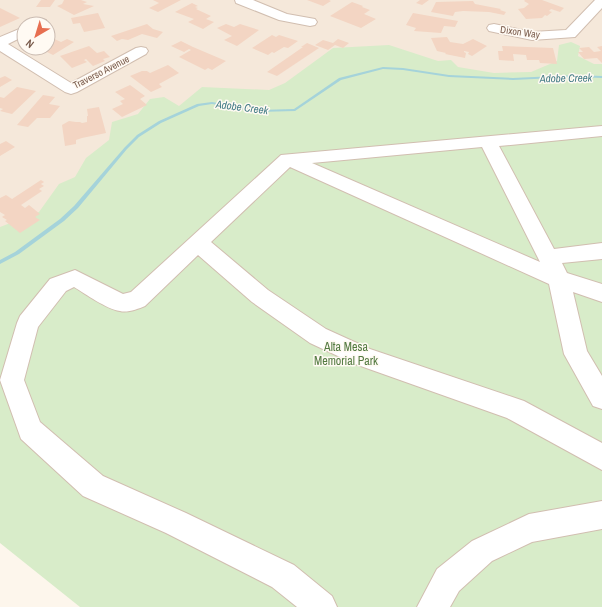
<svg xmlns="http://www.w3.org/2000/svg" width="602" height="607" viewBox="0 0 602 607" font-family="'Archivo Narrow',sans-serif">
<rect width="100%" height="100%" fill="#fdf6ec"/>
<!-- residential -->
<path fill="#f5e8da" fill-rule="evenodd" d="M0 0H602V74L0 250ZM24 24H48V48H24Z"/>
<!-- green -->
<path fill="#d8ecc9" d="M571 42 580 46 578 56 594 64H602V607H80L0 543V227L39 212 59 184 75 177 86 158 109 140 112 122 138 114 150 99 164 97 179 106 202 87 269 90 285 83 333 48 389 45 438 61 451 60 458 67 494 73 531 72 557 61 559 45Z"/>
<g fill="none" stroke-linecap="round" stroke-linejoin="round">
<!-- stream -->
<path fill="#a5d3da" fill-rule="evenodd" d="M383 67 403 68 449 75 513 78 577 75 602 76V78L577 77 513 80 449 77 403 70 383 69 341 80 295 111 258 112 212 104 199 106 161 123 139 137 127 149 78 208 64 221 19 254 0 264V260L15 252 60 219 74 206 125 147 137 135 159 121 197 104 212 102 258 110 294 109 339 78Z"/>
</g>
<!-- building -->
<path fill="#f3d5c3" d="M41 0H55L50 7H36Z
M64 0H81L87 2 83 4 94 6 74 15 57 6 62 4Z
M153 0H181L158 12 149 8 159 3Z
M307 0H329L331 1 323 6Z
M420 0H429L422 5 416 3Z
M525 0H542L564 8 560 12 551 9 549 11 552 12 547 16 545 15 542 18 526 19 518 9 524 8 529 4 524 1Z
M473 1 475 4 501 9 500 10 506 12 504 15 489 12 463 11 455 12 453 16 431 12 436 2Z
M352 2 363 6 362 7 370 10 364 14 376 19 361 28 330 16Z
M192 3 198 6 195 7 198 8 196 9 211 16 206 19 214 22 203 29 188 22 194 19 175 12Z
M0 8 20 18 0 27Z
M98 13 105 28 84 32 80 23 73 24 71 18Z
M413 13 458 21 455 27 444 26 441 33 414 31 416 28 406 25Z
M147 24 153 29 163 32 157 38 142 34 128 40 122 39 117 41 111 36Z
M226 24 234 27 240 24 259 30 237 46 224 40 232 36 217 28Z
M272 35 276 37 279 35 298 41 288 48 284 47 274 53 272 52 268 55 252 48Z
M48 36 61 42 67 39 74 42 53 55 45 51 49 48Z
M447 37 450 42 463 44 473 39 487 46 472 56 468 54 469 52 464 51V52L466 53 465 58 445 54 446 53 437 51 431 38Z
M338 39 349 43 343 48 335 45 328 50 315 45 323 40 333 43Z
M181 41 193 47 226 61 212 70 208 68 205 70 179 57 191 50 189 49 184 52 171 46Z
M307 43 319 48 277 76 267 72 303 47H301Z
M89 46 97 53 104 51 110 57 103 59 105 61 93 66 86 59 84 60 87 62 72 68 60 56Z
M502 46 553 48 557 64 540 63 539 60H527L526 55 513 54 514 61 499 60 498 51H503Z
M602 46V63L597 58 584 59 578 52H583L579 48 589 47 594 52 601 51 597 47Z
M168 65 179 73 159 84 162 87 151 92 130 76 142 71H147L150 73Z
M5 76 12 80 0 87V78Z
M130 85 145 96 140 99 147 105 122 117 112 109 123 104 120 101 125 99 115 92Z
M17 87 36 91 12 114 0 111 3 109 0 108V97L4 98Z
M43 95 55 97 49 104 60 106 50 118H37L28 127 17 125Z
M99 107 106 133 82 138 76 140V144L65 146 62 125 69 121 76 122H80L82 123 87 122V116H88L87 109Z
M6 141 15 147 0 156V144Z
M41 180 44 182 41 184 44 186 39 189 42 191 21 205 25 208 29 205 40 214 35 217 40 220 20 233 5 221 7 220 2 217 5 215 0 212V198L6 195 12 199Z"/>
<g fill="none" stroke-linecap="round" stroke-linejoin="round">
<!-- minor casing -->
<g stroke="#d1beb0" stroke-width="2">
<path id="minor" d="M235 0H253L287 14 315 19 317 22 315 25 310 26 279 20 236 3Z
M595 0H602V8L575 37 532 40 489 31 487 28 489 25 494 24 532 32 566 30Z
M41 19 46 20 47 24H32L34 21Z
M24 27V36L8 44 71 83 136 48 141 47 146 48 148 51 146 54 77 92 71 94 65 92 0 51V37Z
M602 126V136L499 146 554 249 602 243V259L562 263 567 273 602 284V302L573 292 587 351 602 376V409L593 406 564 354 549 284 290 167 211 242 268 290 326 329 370 349 524 401 602 443V470L507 418 355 364 310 343 252 302 198 255 145 306C138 309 127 313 120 311 106 309 86 294 74 287L66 291 38 327 24 380 40 422 103 476 186 513 294 565 332 596 337 607H297L272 587 166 533 83 496 21 439 0 380 17 323 20 316 50 279 75 270 123 294 131 292 281 155ZM482 147 540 262 312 163Z
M602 501V529L532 542 492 561 459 591 450 607H417L437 569 472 541 529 514Z"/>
</g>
<!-- minor -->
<use href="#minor" fill="#fff" fill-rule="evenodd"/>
</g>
<g text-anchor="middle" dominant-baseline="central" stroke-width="3" stroke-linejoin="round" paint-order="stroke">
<!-- far-street labels -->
<g font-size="10" fill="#7a5c4d" stroke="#fffaf3">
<text transform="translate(520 32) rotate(8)">Dixon Way</text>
<text transform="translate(101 72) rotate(-27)">Traverso Avenue</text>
</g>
<!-- far-water labels -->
<g font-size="11" font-style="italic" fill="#437c86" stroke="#fffaf3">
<text transform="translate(566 78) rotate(-1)">Adobe Creek</text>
<text transform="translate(242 107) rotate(7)">Adobe Creek</text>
</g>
<!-- park labels -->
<g font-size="12" fill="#537a41" stroke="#fffaf3">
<text x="346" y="347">Alta Mesa<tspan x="346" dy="14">Memorial Park</tspan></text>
</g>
</g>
<!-- north arrow -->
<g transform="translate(36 36) rotate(218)"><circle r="19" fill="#fffaf3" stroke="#cabbb1"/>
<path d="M0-3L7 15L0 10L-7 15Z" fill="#e76f51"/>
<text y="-6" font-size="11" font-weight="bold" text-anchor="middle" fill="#7a5c4d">N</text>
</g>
</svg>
